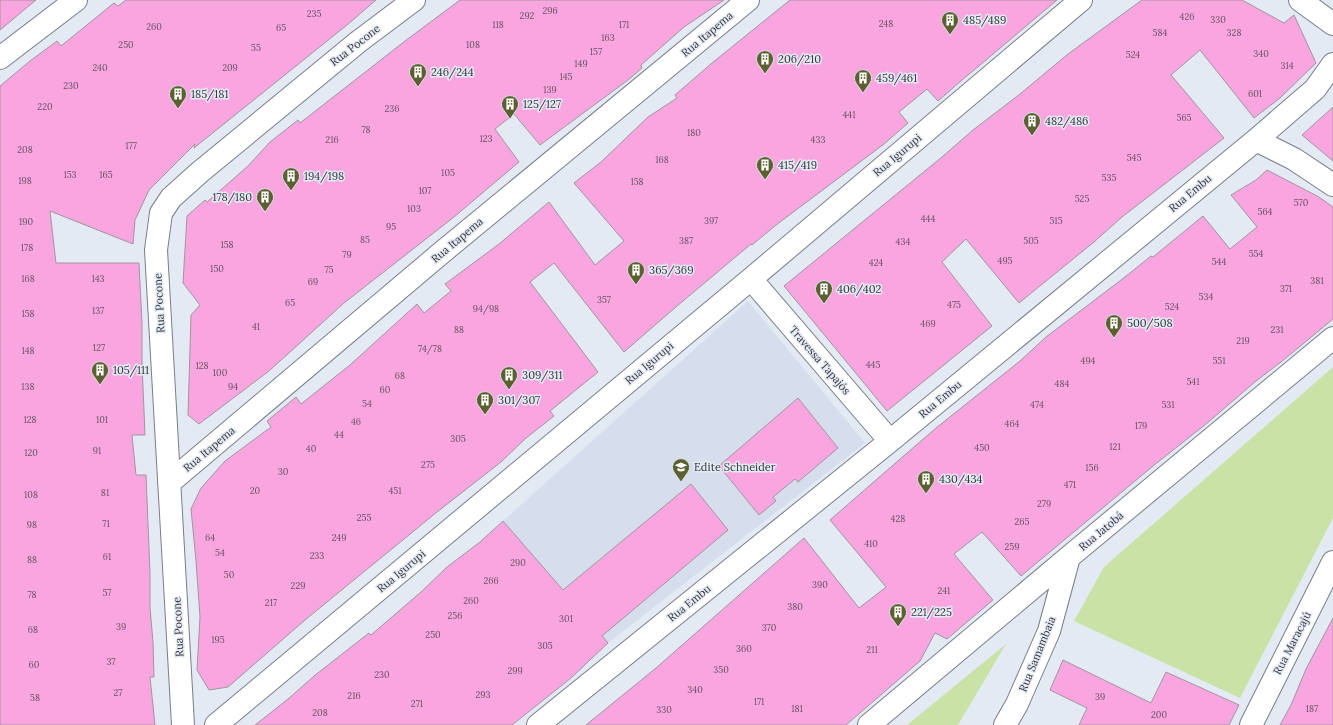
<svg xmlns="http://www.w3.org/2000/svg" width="1333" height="725" viewBox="0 0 1333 725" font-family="Lora,serif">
<rect width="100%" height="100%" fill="#e4eaf4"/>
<!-- built -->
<path fill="#d6deee" d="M748 301 865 443 608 643 503 521Z"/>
<!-- green -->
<path fill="#c8e3a5" d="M1333 367V518L1240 698 1074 621 1104 567Z
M1006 644 958 725H907Z"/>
<!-- building -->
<path fill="#f9a5e0" stroke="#a0969c" d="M0 0H36L0 30Z
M126 0H376L347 25 194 148 195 144 149 190 135 220 133 244 50 211 56 263H139L142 323V363L145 435H132L136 475H146L150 573V608L153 642 154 677H150L155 725H0V86L30 61 57 41 61 46 114 3 118 6Z
M460 0H724L684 27 641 65 642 68 628 80 540 145 514 114 495 129 519 162 454 217 344 303 269 371 199 424 188 415 191 315 200 305 183 283 187 216 205 200 207 202 248 166 270 142 298 120 300 123 405 41Z
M790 0H1057L986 60 962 80 938 101 927 89 899 112 908 123 884 144 776 225 752 245 751 244 677 306 624 352 554 263 530 282 598 372 550 411 554 416 526 438 501 462 437 512 305 620 228 687 209 690 197 670 200 617 196 561 191 509 201 488 225 461 271 427 267 421 296 397 301 404 350 365 417 304 424 313 451 291 445 284 499 244 549 202 595 265 624 241 574 183 601 162 648 117 677 98 675 95 712 63Z
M1142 0H1242L1284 23 1294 15 1316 63 1280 98 1254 118 1200 50 1171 75 1224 138 1122 217 1094 242 1019 303 966 239 942 262 992 326 887 411 784 286 942 157 973 130 1020 94 1068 54Z
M1333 107V161L1302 135Z
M1267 170 1319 197 1333 207V319L1281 362 1256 381 1206 424 1153 466 1021 576 982 532 954 554 993 600 947 639 935 633 920 661 846 725H586L656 668 804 538 859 608 886 587 830 520 884 473 936 428 1020 361 1046 337 1125 277 1151 256 1153 257 1203 216 1230 249 1257 227 1231 195 1256 180Z
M798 398 838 448 798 482 795 479 773 497 776 501 759 515 719 466Z
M691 484 728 530 602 636 608 643 571 678 512 725H255L288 699 314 676 369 633 371 635 421 592 447 567 480 542 503 521 563 590Z
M1333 618V725H1280L1291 705 1306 669Z
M1063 660 1151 703 1166 672 1239 705 1229 725H1079L1087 708 1050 690Z"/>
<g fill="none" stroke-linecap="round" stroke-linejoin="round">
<!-- minor casing -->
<g stroke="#797e87" stroke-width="24">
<path id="minor" d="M1300 0 1333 24
M0 58 76 0
M1256 140 1294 159 1333 185
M751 279 890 441
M169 483 440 254 748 0
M183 725 156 250 161 213 171 198 200 172 358 42 414 0
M216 725 751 279 1081 0
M538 725 890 441 1256 140 1315 89 1333 64
M869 725 1069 557 1333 338
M1005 725 1017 704 1049 631 1069 557
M1251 725 1333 562"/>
</g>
<!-- minor -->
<use href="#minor" stroke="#fff" stroke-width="22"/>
</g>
<!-- icons -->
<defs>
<g id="building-pin" transform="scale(0.9)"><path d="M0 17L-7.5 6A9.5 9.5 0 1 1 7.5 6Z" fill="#5a602e" stroke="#e4eaf4"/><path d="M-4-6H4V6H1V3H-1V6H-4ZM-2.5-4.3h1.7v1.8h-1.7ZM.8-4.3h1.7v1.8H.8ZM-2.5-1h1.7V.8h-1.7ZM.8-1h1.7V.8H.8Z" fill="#fff"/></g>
<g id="school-pin" transform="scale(0.9)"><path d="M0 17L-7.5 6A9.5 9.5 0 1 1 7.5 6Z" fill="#5a602e" stroke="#e4eaf4"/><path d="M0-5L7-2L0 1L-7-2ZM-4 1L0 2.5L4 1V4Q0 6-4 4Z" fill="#fff"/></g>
</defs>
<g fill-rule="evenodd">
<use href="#building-pin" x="950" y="20"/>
<use href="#building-pin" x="765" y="59"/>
<use href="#building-pin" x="418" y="72"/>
<use href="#building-pin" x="863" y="78"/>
<use href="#building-pin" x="178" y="94"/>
<use href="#building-pin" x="510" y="104"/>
<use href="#building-pin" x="1032" y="121"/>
<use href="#building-pin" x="765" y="165"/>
<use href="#building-pin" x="291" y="176"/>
<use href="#building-pin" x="265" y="197"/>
<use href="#building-pin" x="636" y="270"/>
<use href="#building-pin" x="824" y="289"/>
<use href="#building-pin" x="1114" y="323"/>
<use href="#building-pin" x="100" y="370"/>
<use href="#building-pin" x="509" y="375"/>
<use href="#building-pin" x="485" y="400"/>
<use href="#school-pin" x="681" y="467"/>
<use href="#building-pin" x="926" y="479"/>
<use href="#building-pin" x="898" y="612"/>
</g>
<g text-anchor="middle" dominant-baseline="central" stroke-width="3" stroke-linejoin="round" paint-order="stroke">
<!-- number labels -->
<g font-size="9" fill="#665264">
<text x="550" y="10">296</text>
<text x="314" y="13">235</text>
<text x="527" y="15">292</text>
<text x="1187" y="16">426</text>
<text x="1218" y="19">330</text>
<text x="886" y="23">248</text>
<text x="498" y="24">118</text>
<text x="624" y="24">171</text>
<text x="154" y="26">260</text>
<text x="281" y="27">65</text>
<text x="1160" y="32">584</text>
<text x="1234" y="32">328</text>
<text x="608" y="37">163</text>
<text x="126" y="44">250</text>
<text x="473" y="44">108</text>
<text x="256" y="47">55</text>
<text x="596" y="51">157</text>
<text x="1261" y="53">340</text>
<text x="1133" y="54">524</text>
<text x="581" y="63">149</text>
<text x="1287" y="65">314</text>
<text x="100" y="67">240</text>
<text x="230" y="67">209</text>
<text x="566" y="76">145</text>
<text x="71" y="85">230</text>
<text x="550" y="89">139</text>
<text x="1255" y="93">601</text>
<text x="45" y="106">220</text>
<text x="392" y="108">236</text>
<text x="849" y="114">441</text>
<text x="1184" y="117">565</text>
<text x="366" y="129">78</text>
<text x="694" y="132">180</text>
<text x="486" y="138">123</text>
<text x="332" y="139">216</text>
<text x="818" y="139">433</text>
<text x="131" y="145">177</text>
<text x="25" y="149">208</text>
<text x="1134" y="157">545</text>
<text x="662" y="159">168</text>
<text x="448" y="172">105</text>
<text x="70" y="174">153</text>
<text x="106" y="174">165</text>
<text x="1109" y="177">535</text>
<text x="25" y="180">198</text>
<text x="637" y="181">158</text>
<text x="425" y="190">107</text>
<text x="1082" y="198">525</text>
<text x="1301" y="202">570</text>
<text x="414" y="208">103</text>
<text x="1265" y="211">564</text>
<text x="928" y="218">444</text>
<text x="711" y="220">397</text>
<text x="1056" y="220">515</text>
<text x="26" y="221">190</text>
<text x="391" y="226">95</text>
<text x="365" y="239">85</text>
<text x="686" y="240">387</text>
<text x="1031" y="240">505</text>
<text x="903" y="241">434</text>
<text x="227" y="244">158</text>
<text x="27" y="247">178</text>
<text x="1256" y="253">554</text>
<text x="347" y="254">79</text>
<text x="1005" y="260">495</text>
<text x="1219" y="261">544</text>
<text x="876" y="262">424</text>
<text x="217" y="268">150</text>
<text x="329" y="269">75</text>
<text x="28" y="278">168</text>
<text x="98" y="278">143</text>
<text x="1317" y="280">381</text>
<text x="313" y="281">69</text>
<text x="1286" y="288">371</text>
<text x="1206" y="296">534</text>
<text x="604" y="299">357</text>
<text x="290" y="302">65</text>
<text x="954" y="304">475</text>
<text x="1172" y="306">524</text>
<text x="486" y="308">94/98</text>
<text x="98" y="310">137</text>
<text x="28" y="313">158</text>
<text x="928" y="323">469</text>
<text x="256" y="326">41</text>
<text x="459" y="329">88</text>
<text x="1277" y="329">231</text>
<text x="1243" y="340">219</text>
<text x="99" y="347">127</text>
<text x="430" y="348">74/78</text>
<text x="28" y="350">148</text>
<text x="1088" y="360">494</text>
<text x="1219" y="360">551</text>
<text x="873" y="364">445</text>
<text x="202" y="365">128</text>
<text x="220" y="372">100</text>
<text x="400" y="375">68</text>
<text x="1193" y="381">541</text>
<text x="1062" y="383">484</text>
<text x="28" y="386">138</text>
<text x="233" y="386">94</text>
<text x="385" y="389">60</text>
<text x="367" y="403">54</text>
<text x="1037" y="404">474</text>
<text x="1168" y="404">531</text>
<text x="30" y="419">128</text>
<text x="102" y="419">101</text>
<text x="356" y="421">46</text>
<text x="1012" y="423">464</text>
<text x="1141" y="425">179</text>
<text x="339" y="434">44</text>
<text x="458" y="438">305</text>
<text x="1115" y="446">121</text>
<text x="982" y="447">450</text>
<text x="311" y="448">40</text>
<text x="97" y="450">91</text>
<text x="31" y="452">120</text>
<text x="428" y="464">275</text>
<text x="1092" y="467">156</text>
<text x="283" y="471">30</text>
<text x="1070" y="484">471</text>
<text x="255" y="490">20</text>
<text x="395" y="490">451</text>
<text x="105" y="492">81</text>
<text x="31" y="494">108</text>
<text x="1044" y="503">279</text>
<text x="364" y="517">255</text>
<text x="898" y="518">428</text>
<text x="1022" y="521">265</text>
<text x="106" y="523">71</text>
<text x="32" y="524">98</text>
<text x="210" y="537">64</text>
<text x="339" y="537">249</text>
<text x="871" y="543">410</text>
<text x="1012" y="546">259</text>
<text x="220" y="552">54</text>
<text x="317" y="555">233</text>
<text x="107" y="556">61</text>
<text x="32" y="559">88</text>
<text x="518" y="562">290</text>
<text x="229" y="574">50</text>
<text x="491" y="580">266</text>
<text x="820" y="584">390</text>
<text x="298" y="585">229</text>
<text x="944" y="590">241</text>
<text x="107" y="592">57</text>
<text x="32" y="594">78</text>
<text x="471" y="600">260</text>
<text x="271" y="602">217</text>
<text x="795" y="606">380</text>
<text x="455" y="615">256</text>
<text x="566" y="618">301</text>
<text x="121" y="626">39</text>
<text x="769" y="627">370</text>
<text x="33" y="629">68</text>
<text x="433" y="634">250</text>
<text x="218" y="639">195</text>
<text x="545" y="645">305</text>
<text x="744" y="648">360</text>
<text x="872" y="649">211</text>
<text x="111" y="661">37</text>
<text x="34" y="664">60</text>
<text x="721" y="669">350</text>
<text x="515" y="670">299</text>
<text x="382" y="674">230</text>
<text x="695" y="689">340</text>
<text x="118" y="692">27</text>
<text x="483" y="694">293</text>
<text x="354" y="695">216</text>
<text x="1100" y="696">39</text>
<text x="35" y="697">58</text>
<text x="759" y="701">171</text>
<text x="417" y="703">271</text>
<text x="797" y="708">181</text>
<text x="1312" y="708">187</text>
<text x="664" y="709">330</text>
<text x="320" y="712">208</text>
<text x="1159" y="714">200</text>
</g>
<!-- poi labels -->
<g font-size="11" fill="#35373b" stroke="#e4eaf4" text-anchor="start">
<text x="963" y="20">485/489</text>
<text x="778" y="59">206/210</text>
<text x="431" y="72">246/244</text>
<text x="876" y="78">459/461</text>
<text x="191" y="94">185/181</text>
<text x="523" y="104">125/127</text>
<text x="1045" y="121">482/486</text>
<text x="778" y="165">415/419</text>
<text x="304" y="176">194/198</text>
<text x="252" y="197" text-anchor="end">178/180</text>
<text x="649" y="270">365/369</text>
<text x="837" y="289">406/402</text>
<text x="1127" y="323">500/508</text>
<text x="113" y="370">105/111</text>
<text x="522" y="375">309/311</text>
<text x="498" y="400">301/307</text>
<text x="694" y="467">Edite Schneider</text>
<text x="939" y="479">430/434</text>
<text x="911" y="612">221/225</text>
</g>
<!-- street labels -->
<g font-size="11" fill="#35373b" stroke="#e4eaf4">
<text transform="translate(707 34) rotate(-40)">Rua Itapema</text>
<text transform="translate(355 45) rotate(-38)">Rua Pocone</text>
<text transform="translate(897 155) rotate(-40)">Rua Igurupi</text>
<text transform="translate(1190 193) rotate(-40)">Rua Embu</text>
<text transform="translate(457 240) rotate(-40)">Rua Itapema</text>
<text transform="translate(159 303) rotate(-93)">Rua Pocone</text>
<text transform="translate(820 360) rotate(49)">Travessa Tapajós</text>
<text transform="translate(649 363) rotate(-40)">Rua Igurupi</text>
<text transform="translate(940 399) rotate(-40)">Rua Embu</text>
<text transform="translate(209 449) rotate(-40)">Rua Itapema</text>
<text transform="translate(1101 531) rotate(-40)">Rua Jatobá</text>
<text transform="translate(401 571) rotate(-40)">Rua Igurupi</text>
<text transform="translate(689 603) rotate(-39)">Rua Embu</text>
<text transform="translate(178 627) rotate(-93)">Rua Pocone</text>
<text transform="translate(1292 643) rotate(-63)">Rua Maracajú</text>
<text transform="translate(1037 654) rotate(-68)">Rua Samambaia</text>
</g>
</g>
</svg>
